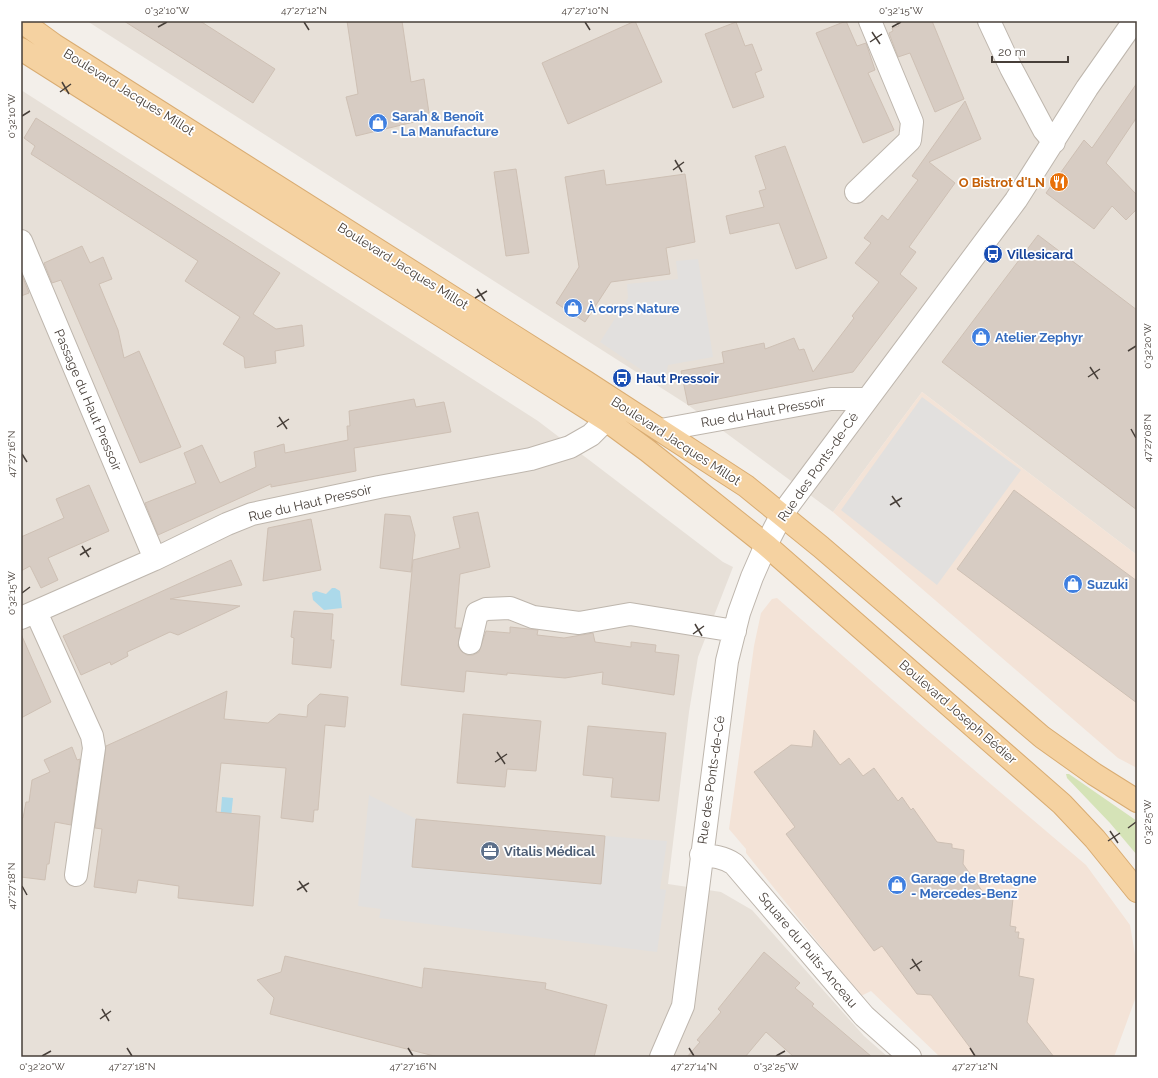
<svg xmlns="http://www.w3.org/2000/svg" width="1158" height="1078" viewBox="0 0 1158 1078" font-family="Raleway,sans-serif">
<rect width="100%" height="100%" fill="#f3efea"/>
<!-- residential -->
<path fill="#e7e0d8" d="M87 21H1137V555L922 392 833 512 688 405Z
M21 90 538 421 723 562 733 567 698 657 689 712 668 884 721 892 752 910 864 1036 888 1057H21Z"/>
<!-- commercial -->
<path fill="#f3e3d7" d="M922 392 1137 555V768L1118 758 833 512Z
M777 598 926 729 1086 865 1130 925 1137 966V994L1114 1057H940L871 991 861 996 746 853V849L729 829 754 646 761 613 772 599Z"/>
<!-- green -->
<path fill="#d5e3b7" d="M1066 774H1069L1137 821V855L1110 823 1067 778Z"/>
<!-- parking -->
<path fill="#e2e0de" d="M698 259 713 357 668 365 664 385 600 342 628 298 627 284 678 279 676 261Z
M922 397 1021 470 937 585 841 510Z
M369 795 416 819 413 867 601 884 605 836 667 841 660 889 666 890 657 952 379 918 381 909 358 906Z"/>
<!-- water -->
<path fill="#acd9ea" d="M332 588H335L340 591 342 608 324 610 313 600 312 593 316 591 326 594Z
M222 797 233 798 229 837 219 836Z"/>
<!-- building -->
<path fill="#d7ccc3" stroke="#cec0b4" d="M124 21H200L275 69 253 103Z
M347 21H402L411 82 424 79 429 113 413 118 414 122 356 136 346 97 358 94Z
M635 21 662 82 568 124 542 63Z
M846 21 857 46 866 43 875 70 868 73 894 130 863 143 816 33Z
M896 21H932L964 99 935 112 910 53 898 57 889 33 893 31 892 28 899 26Z
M736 22 745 46 752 44 762 70 755 73 764 97 733 108 705 34Z
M1137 83V117L1106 163 1137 195V209L1126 220 1112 206 1094 229 1046 193 1084 140 1092 148Z
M965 101 981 139 929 162 955 183 909 247 916 252 900 274 917 288 853 372 688 405 681 371 724 363 722 352 764 343 765 349 794 338 799 350 804 349 813 372 854 318 852 316 879 282 855 263 871 243 864 238 882 215 888 220 918 180 912 176Z
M36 118 280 273 253 314 276 329 302 325 304 346 275 351 276 363 245 368 244 357 223 344 240 317 185 281 198 261 31 154 35 146 24 138Z
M785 146 827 258 796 269 779 223 730 234 726 216 764 207 759 191 766 189 755 156Z
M516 169 529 253 506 256 494 172Z
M604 170 606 185 685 174 695 242 666 248 670 274 611 282 585 322 556 303 579 267 565 177Z
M1038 235 1137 310V510L942 362Z
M82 246 90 263 103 257 112 279 99 284 118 330 124 358 139 351 181 447 140 463 61 280 52 283 44 263Z
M21 273 29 293 21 296Z
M414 399 416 407 444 402 451 432 354 448 356 471 271 487V484L158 535 145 503 196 483 184 453 202 445 220 483 256 467 254 452 284 444 285 453 348 440 347 426H350L349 411Z
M89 485 109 531 48 558 58 580 41 588 30 566 21 571V537L64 518 56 499Z
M1014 490 1137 581V703L957 569Z
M478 512 490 567 460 574 455 628H461L458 646 462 652 467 655H473L479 652 486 631 510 633V627L538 630 537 635 564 638 593 633 595 642 631 647V642L656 645 655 652 679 655 674 695 602 684 603 672 565 678 507 673V675L466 671 464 692 401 685 413 560 460 548 453 517Z
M385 514 410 516 415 535 411 572 380 568Z
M311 519 321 570 263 581 268 528Z
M231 560 242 585 170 599 240 606 178 635 170 632 127 652 128 656 111 665 110 662 81 675 63 636Z
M294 611 333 614 331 640H334L331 668 292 664 294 638 291 637Z
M21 634 51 702 21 718Z
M227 691 224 719 268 723 279 714 307 717 308 705 320 694 348 697 345 727 325 725 318 810H314L313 822 281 818 286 768 221 763 216 812 260 816 253 906 178 898 179 886 138 880 136 893 94 887 102 829 95 828 106 746Z
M463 714 541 721 536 771 507 769 505 787 457 783Z
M588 726 666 733 659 801 611 797 613 778 583 775Z
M814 730 840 765 849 758 863 776 874 768 898 801 902 797 911 810 913 808 937 842 952 844V848L964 850 963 864 985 895 1013 899 1010 926 1016 927 1015 932H1019L1018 938 1024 939 1019 976 1034 979 1027 1022 1054 1057H977L931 995 917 994 882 946 874 951 786 834 795 827 754 772 791 745 812 747Z
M72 747 77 760 80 759 71 825 55 822 49 864H47L45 880 21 877V818H23L26 802H29L32 780 50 772 44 760Z
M416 819 605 836 601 884 412 867Z
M764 952 800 983 795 988 814 1004 812 1006 872 1057H794L766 1032 745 1057H687L700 1042 697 1040 721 1012 718 1009Z
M285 956 422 988 424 968 546 983 545 989 607 1005 594 1057H438L270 1014 274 998 257 980 281 972Z"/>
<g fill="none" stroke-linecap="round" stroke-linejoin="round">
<!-- street casing -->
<g stroke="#beb6ad" stroke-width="24">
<path id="street" d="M989 21 1011 68 1044 130 1054 142
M856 192 910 140 912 122 870 21
M21 241 155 559
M661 430 831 399H866
M36 612 92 736 94 748 76 875
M21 618 155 559 227 524 252 514 379 487 531 459 570 447 591 435 606 420
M470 643 477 613 486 609 510 608 533 617 579 623 630 614 735 631
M701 855C713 856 724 857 734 864L864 1016 910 1057
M661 1057 683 1006 727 661 739 613 752 577 766 545 782 514 1016 200 1087 88 1134 21"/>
</g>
<!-- primary casing -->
<g stroke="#d9ac72" stroke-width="24">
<path id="primary" d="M21 21 54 45 586 382 746 486 821 547 1042 737 1094 774 1137 801
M21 49 606 420 648 451 766 545 1062 804 1095 839 1137 891"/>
</g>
<!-- street -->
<use href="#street" stroke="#fff" stroke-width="22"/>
<!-- primary -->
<use href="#primary" stroke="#f5d2a1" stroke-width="22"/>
</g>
<!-- ticks -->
<path fill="none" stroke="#473f39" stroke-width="1.5" d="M304 22 309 30M585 22 590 30M158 27 167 22M892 27 901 22M872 32 880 44M870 42 882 34M62 82 69 94M60 92 71 84M22 116 30 111M675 160 682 172M673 170 684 162M477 289 485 301M475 298 487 291M1128 351 1136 346M1090 367 1098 379M1088 377 1100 369M279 417 287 429M277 427 289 419M1131 429 1136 438M22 454 27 462M892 496 900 507M890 505 902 498M82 546 89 557M80 555 91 548M22 593 30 587M695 624 702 636M693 634 704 626M497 752 505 764M495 762 507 754M1128 828 1136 822M1110 831 1118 843M1108 841 1120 833M299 881 307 892M22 886 27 895M297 890 309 883M912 959 920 971M910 969 922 961M102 1009 109 1021M100 1019 111 1011M127 1048 132 1056M408 1048 413 1056M689 1048 694 1056M970 1048 975 1056M42 1056 51 1051M776 1056 785 1051"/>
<!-- icons -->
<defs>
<g id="shop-disc" transform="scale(1)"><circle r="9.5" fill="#3f7fe0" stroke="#fff"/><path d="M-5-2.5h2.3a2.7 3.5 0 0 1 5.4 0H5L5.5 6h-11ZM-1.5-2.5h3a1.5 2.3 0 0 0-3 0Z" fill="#fff"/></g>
<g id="restaurant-disc" transform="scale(1)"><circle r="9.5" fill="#e8710a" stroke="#fff"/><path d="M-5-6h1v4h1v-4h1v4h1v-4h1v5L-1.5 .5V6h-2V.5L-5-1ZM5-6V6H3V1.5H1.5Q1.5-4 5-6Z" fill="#fff"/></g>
<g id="bus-disc" transform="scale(1)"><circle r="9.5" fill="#1a4fb4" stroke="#fff"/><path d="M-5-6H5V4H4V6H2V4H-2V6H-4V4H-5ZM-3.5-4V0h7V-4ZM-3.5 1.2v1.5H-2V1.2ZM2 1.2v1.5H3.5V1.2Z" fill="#fff"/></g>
<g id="office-disc" transform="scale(1)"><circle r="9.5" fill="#5c6f8a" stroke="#fff"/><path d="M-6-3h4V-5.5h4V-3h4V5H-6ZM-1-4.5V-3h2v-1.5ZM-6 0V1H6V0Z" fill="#fff"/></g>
</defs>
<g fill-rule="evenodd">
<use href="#shop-disc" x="378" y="123"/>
<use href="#restaurant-disc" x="1059" y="182"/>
<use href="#bus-disc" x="993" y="254"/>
<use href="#shop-disc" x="573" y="308"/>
<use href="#shop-disc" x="981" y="337"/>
<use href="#bus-disc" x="622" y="378"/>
<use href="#shop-disc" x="1073" y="584"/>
<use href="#office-disc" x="490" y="851"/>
<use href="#shop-disc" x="897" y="885"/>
</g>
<g text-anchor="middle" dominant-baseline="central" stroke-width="3.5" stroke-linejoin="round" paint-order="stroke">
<!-- street labels -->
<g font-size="13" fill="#473f39" stroke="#fff">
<text transform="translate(129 92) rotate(32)">Boulevard Jacques Millot</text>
<text transform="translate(403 266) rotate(32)">Boulevard Jacques Millot</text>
<text transform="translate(88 400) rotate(67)">Passage du Haut Pressoir</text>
<text transform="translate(763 412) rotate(-10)">Rue du Haut Pressoir</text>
<text transform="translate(676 441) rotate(33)">Boulevard Jacques Millot</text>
<text transform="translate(818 467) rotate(-55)">Rue des Ponts-de-Cé</text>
<text transform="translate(310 503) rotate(-13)">Rue du Haut Pressoir</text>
<text transform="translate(958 712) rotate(41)">Boulevard Joseph Bédier</text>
<text transform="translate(711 780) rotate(-82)">Rue des Ponts-de-Cé</text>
<text transform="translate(808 950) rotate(50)">Square du Puits-Anceau</text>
</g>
<!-- shop labels -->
<g font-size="13" font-weight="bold" fill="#366cbe" stroke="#fff" text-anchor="start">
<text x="392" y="116">Sarah &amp; Benoît<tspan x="392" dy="15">- La Manufacture</tspan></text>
<text x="587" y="308">À corps Nature</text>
<text x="995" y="337">Atelier Zephyr</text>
<text x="1087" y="584">Suzuki</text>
<text x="911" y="878">Garage de Bretagne<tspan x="911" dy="15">- Mercedes-Benz</tspan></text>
</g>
<!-- food labels -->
<g font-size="13" font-weight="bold" fill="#c56008" stroke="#fff" text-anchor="end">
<text x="1045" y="182">O Bistrot d'LN</text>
</g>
<!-- transit labels -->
<g font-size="13" font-weight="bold" fill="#164399" stroke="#fff" text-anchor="start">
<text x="1007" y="254">Villesicard</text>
<text x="636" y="378">Haut Pressoir</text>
</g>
<!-- service labels -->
<g font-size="13" font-weight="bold" fill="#4e5e75" stroke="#fff" text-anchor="start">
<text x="504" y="851">Vitalis Médical</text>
</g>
</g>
<!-- border -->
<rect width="1158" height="1078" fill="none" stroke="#ffffff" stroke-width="44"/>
<!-- scale -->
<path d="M992 56v6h76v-6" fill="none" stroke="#473f39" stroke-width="2"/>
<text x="998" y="56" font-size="12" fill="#473f39" stroke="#ffffff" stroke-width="3" paint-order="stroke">20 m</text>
<rect x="22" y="22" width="1114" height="1034" fill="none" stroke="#473f39" stroke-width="1.5"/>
<g font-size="10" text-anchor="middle" fill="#473f39">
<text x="167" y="14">0°32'10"W</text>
<text x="304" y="14">47°27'12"N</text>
<text x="585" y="14">47°27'10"N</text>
<text x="901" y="14">0°32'15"W</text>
<text transform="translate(11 116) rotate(-90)" y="4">0°32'10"W</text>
<text transform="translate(1147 346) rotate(-90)" y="4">0°32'20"W</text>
<text transform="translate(1147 438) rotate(-90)" y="4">47°27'08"N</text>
<text transform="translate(11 454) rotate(-90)" y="4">47°27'16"N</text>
<text transform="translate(11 593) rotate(-90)" y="4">0°32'15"W</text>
<text transform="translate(1147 822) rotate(-90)" y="4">0°32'25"W</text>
<text transform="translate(11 886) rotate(-90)" y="4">47°27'18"N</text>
<text x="42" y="1070">0°32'20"W</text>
<text x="132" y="1070">47°27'18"N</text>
<text x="413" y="1070">47°27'16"N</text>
<text x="694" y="1070">47°27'14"N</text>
<text x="776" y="1070">0°32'25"W</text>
<text x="975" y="1070">47°27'12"N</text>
</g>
</svg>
